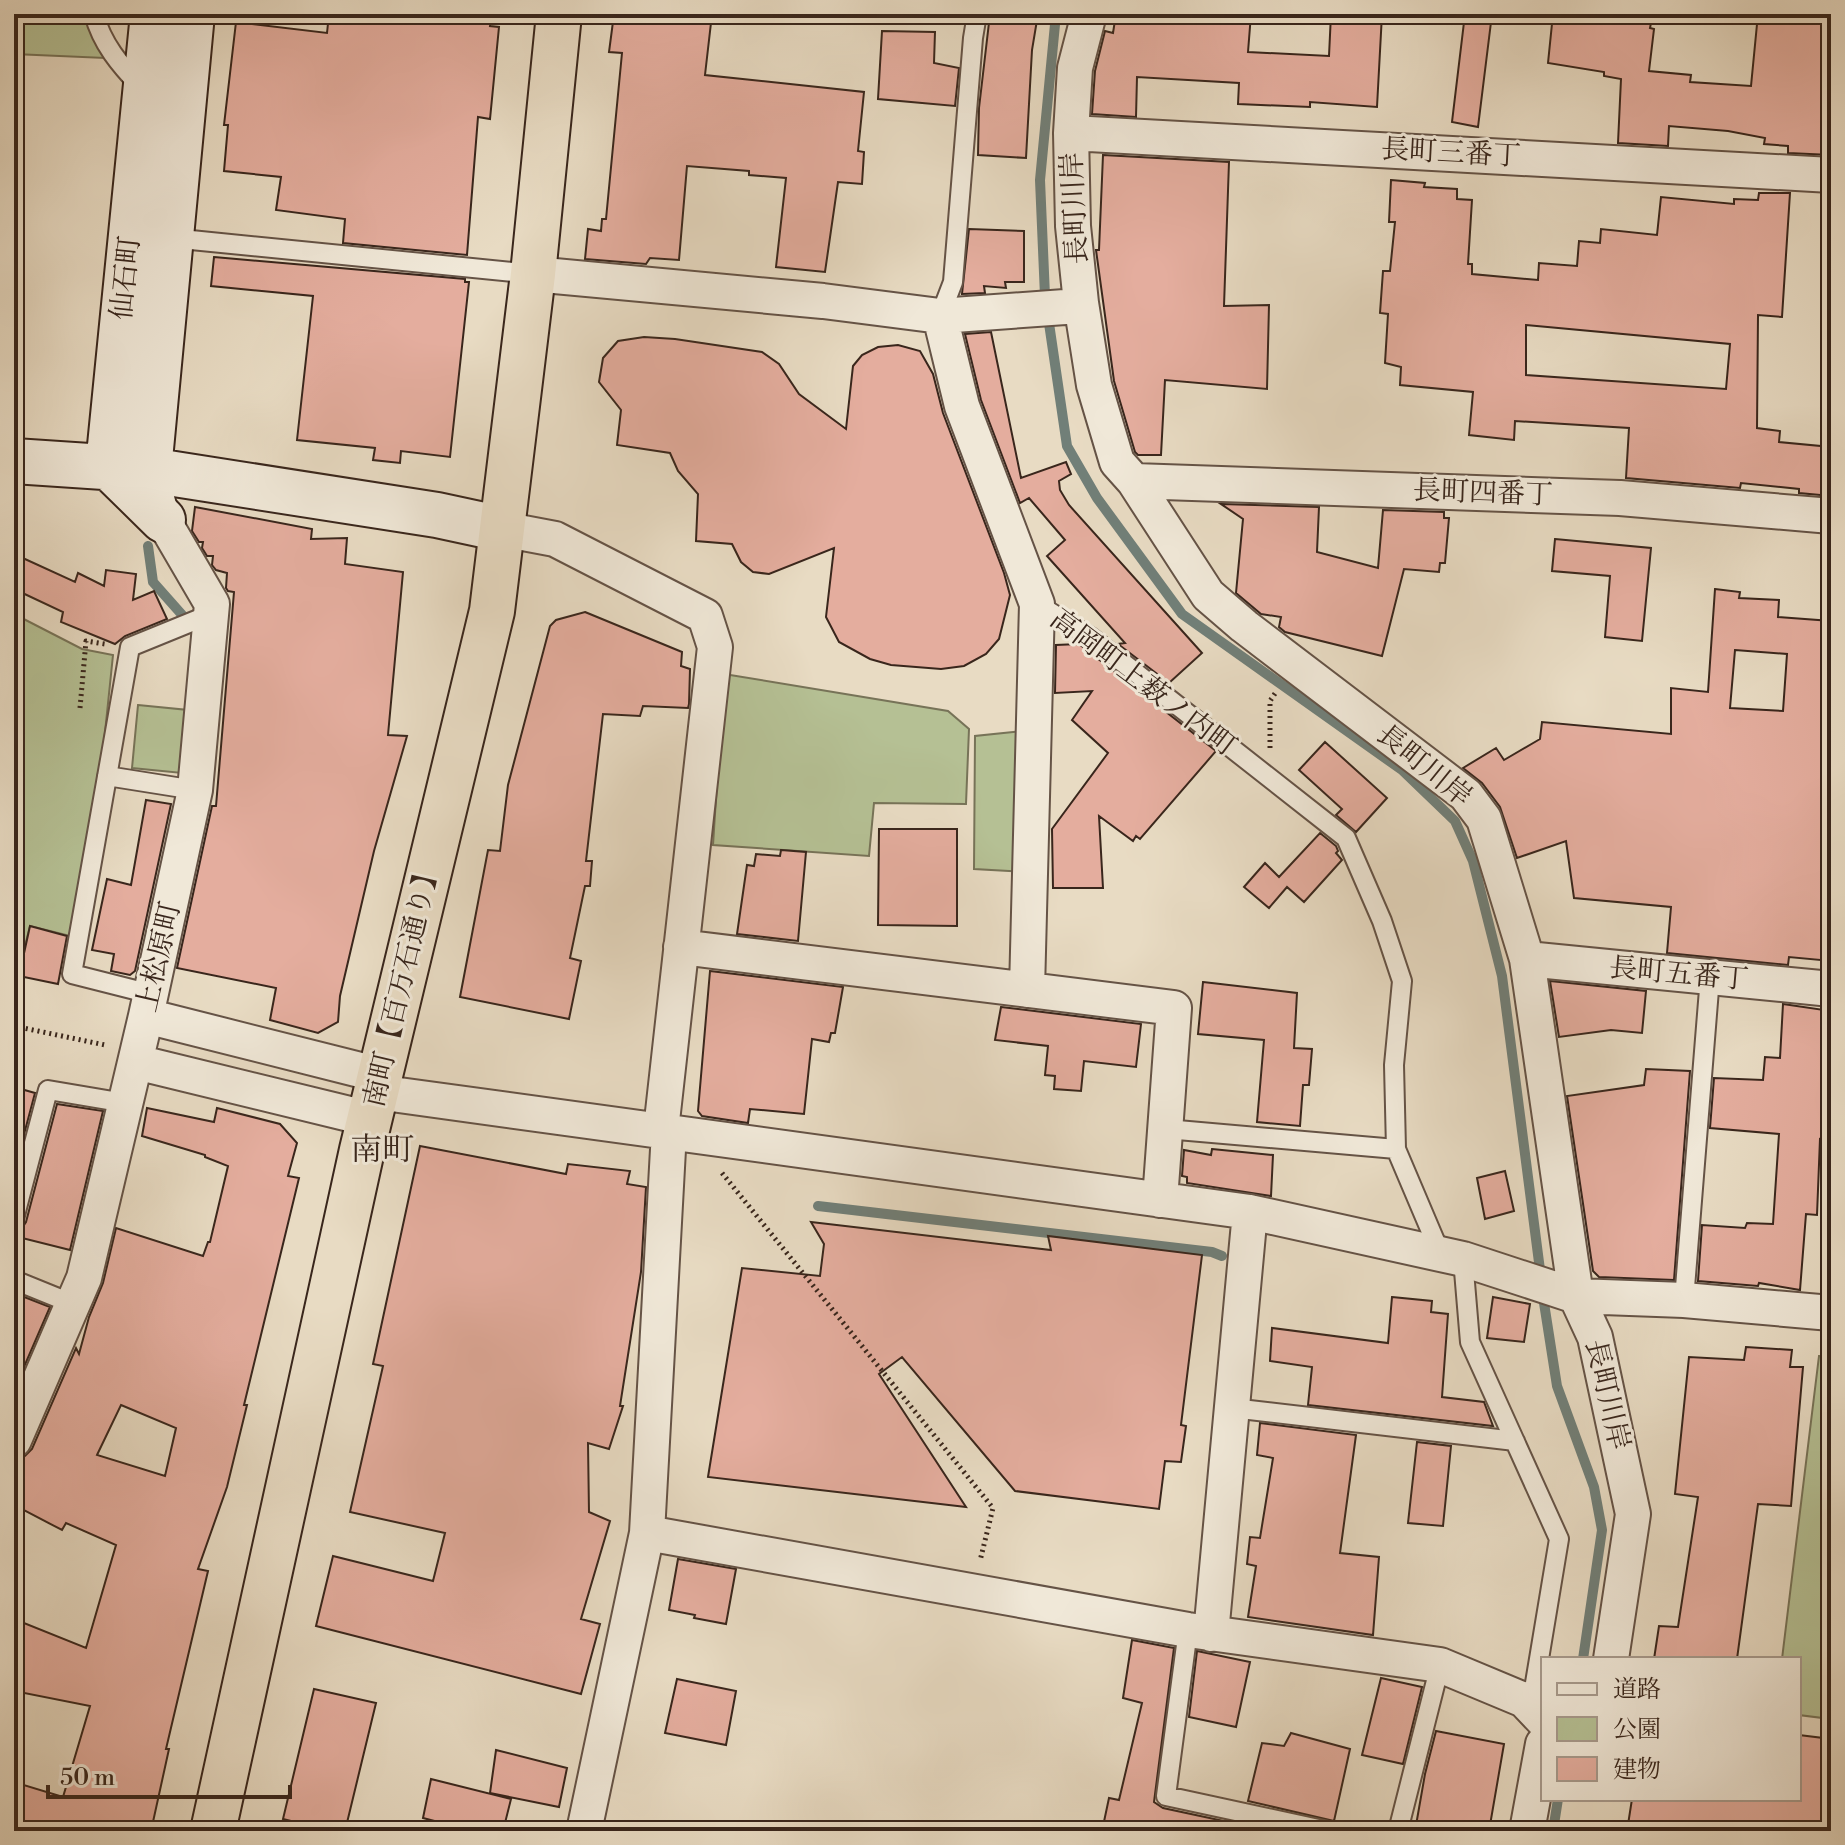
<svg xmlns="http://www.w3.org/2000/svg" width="1845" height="1845" viewBox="0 0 1845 1845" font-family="'Libre Bodoni','Noto Serif JP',serif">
<rect width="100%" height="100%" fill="#e8dbc3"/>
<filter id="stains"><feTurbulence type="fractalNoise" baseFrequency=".0025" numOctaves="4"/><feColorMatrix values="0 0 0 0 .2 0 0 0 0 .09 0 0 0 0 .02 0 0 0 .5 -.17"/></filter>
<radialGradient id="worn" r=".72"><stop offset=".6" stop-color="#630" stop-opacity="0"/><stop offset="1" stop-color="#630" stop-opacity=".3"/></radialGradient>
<!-- green -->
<path fill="#b5c094" stroke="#777358" stroke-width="2" d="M14 14H109L105 58 14 54Z
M14 614 82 649 113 655 98 800 70 936 30 926 15 986 14 824 17 812 14 811Z
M724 674 948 711 969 729 966 804 874 803 869 856 713 845Z
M138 705 188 710 182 773 132 768Z
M1023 731 1025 872 974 869 975 736Z
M1819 1356 1831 1357V1719L1799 1715V1659H1782Z"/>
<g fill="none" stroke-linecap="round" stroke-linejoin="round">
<!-- stream -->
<path stroke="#717f78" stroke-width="10" d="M1056 14 1040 180 1045 296 1067 446 1097 498 1182 614 1402 770 1455 821 1473 861 1502 976 1540 1270
M148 546 153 582 184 617
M818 1206 1212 1252 1222 1256
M1544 1303 1557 1386 1594 1487 1602 1530 1583 1659
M1553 1831 1558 1799"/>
</g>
<!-- building -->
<path fill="#e4ad9e" stroke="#39261c" stroke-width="2" fill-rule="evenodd" d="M329 14H492L490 26 499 27 490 119 478 117 467 255 343 243 345 219 276 210 281 177 224 171 228 125H224L236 22 327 33Z
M614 14H712L705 75 864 92 858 151 864 152 862 184 838 182 825 272 776 267 786 178 749 175V171L687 166 679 260 650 258 646 264 585 259 588 229 601 231 602 219H606L622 53 609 52Z
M990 14H1038L1032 50 1026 158 978 155 979 108Z
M1116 14H1251L1248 52 1329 56 1331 14H1382L1377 107 1310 102V107L1238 104 1239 83 1137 77 1136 117 1092 114 1095 71 1105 31 1113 33Z
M1465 14H1492L1478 127 1452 122Z
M1553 14H1612L1613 16 1652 18 1650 28 1654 29 1649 71 1691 75 1690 82 1751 86 1758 14H1831V155L1788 153V146L1764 144 1765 138 1728 131 1669 126 1668 146 1618 143 1621 79 1604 76V72L1548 63Z
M882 31 935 32 934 63 959 68 955 106 878 99Z
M1103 155 1229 162 1224 306 1269 305 1267 389 1165 380 1161 455H1138L1135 452 1114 381 1096 250H1099Z
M1391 180 1425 183 1424 187 1457 189V199L1472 200 1468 264H1472V274L1538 280 1539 263 1577 266 1579 241 1600 243 1601 229 1657 235 1661 197 1734 204V199L1758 200 1759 193H1790L1782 317 1758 315 1757 428 1780 431 1779 442 1831 447V496L1799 493V489L1741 483 1740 488 1626 478 1629 428 1515 421 1514 440 1469 435 1473 392 1400 385 1401 367 1385 363 1388 314 1380 313 1383 271H1390L1395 222H1389ZM1526 325 1730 344 1726 389 1526 375Z
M969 229 1024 231V282H1005L1006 288 984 286 985 293 962 294Z
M214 257 465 279V282H469L450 457 401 451 400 463 373 460 375 448 297 440 313 296 211 286Z
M991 332 1021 478 1066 462 1071 474 1059 481 1060 490 1069 505 1202 653 1169 683 1118 644 1125 643 1047 556 1065 540 1029 498 1020 503 981 400 965 334Z
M644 337 675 339 762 352 779 364 799 394 846 429 853 366 862 355 878 347 898 345 920 351 933 374 943 413 1004 573 1010 595 999 639 986 654 964 666 941 669 891 665 870 659 839 642 826 617 834 548 769 574 753 572 741 562 732 544 696 541 698 494 678 471 670 453 617 445 621 410 599 382 603 358 618 341Z
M1221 504 1319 507 1317 552 1378 568 1383 510 1444 512V518H1449L1445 563H1440L1439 572 1404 569 1382 656 1285 632 1279 627 1281 617 1261 614 1236 593 1243 519Z
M195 507 312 529 311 539 347 538 345 564 403 572 388 735 407 736 374 851 340 996 338 1022 318 1033 270 1020 276 988 177 968 212 806H216L234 592 228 591 226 588 227 573 216 570 212 565 213 556H207L202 548 203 542H199L192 531Z
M1555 539 1651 548 1642 641 1605 637 1610 576 1552 571Z
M14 554 75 582 78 573 104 586 106 570 136 574 133 600 154 591 167 619 125 636 115 644 61 622 63 612 14 589Z
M1715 589 1740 592 1739 598 1779 600 1778 617 1831 621V961L1789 957 1788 965 1667 953 1671 907 1574 898 1566 841 1517 858 1500 807 1482 783 1463 768 1496 748 1504 760 1540 739 1542 722 1671 734V688L1708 692ZM1735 650 1787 654 1783 711 1730 708Z
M585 612 682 652 681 666 690 669 689 704 688 708 643 706 640 716 603 714 586 861H592L590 886H585L570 958 581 961 569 1019 460 997 488 850 500 851 508 785 550 626 556 620Z
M1079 644 1216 751 1140 839 1136 836 1133 841 1099 816 1103 888H1053L1052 829 1108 753 1072 720 1092 691 1055 693 1056 645Z
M1325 742 1387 798 1356 832 1336 815 1342 809 1299 770Z
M146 800 171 804 135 971 130 975 111 971 114 954 92 950 107 879 131 885Z
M879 829H957V926L878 925Z
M1320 833 1336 846 1338 851 1336 853 1342 860 1304 902 1287 887 1269 908 1244 887 1265 863 1279 877Z
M781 850 806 852 798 941 737 934 747 865 754 866 756 854 780 856Z
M30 926 67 936 58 984 19 976Z
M710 971 843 987 835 1033H831L829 1042 812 1039 804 1114 750 1109 748 1123 702 1116 698 1111Z
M1550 981 1646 991 1642 1033 1611 1030 1559 1037Z
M1203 982 1297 993 1294 1048 1312 1049 1309 1085H1303L1300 1126 1257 1122 1264 1040 1198 1034Z
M1783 1004 1831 1011V1113L1828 1140 1820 1139 1817 1215 1806 1214 1800 1290 1759 1283 1758 1286 1698 1281 1702 1225 1745 1228 1747 1223 1773 1224 1779 1134 1710 1128 1714 1078 1763 1080 1765 1057 1780 1058Z
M1001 1007 1141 1024 1136 1067 1084 1061 1081 1091 1054 1089 1055 1076 1045 1075 1048 1046 995 1040Z
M1646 1069 1690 1071 1674 1280 1599 1277 1593 1271 1567 1096 1644 1085Z
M14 1087 35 1093 14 1172Z
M57 1104 103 1111 70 1250 14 1236V1231L22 1228 26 1222Z
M147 1108 214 1122 217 1108 280 1124 297 1143 288 1176 299 1178 244 1405H247L227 1487 198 1569 208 1571 166 1749H169L151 1831H14V1782L63 1797 90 1706 14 1691V1619L86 1648 116 1545 66 1523 62 1530 14 1505V1460L25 1456 32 1449 76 1348 79 1354 89 1317 103 1283 116 1228 203 1256 208 1242H210L228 1166 205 1157V1155L142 1136ZM121 1405 176 1428 165 1476 97 1455Z
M420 1146 566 1174 568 1164 630 1171 627 1184 646 1187 641 1272 620 1406H623L609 1449 588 1443 589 1512 610 1521 581 1619 600 1624 581 1694 316 1626 333 1556 433 1581 445 1533 350 1512 383 1366 373 1364Z
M1212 1149 1273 1155 1271 1196 1187 1183V1177L1182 1176 1184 1150 1211 1155Z
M1505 1171 1514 1211 1485 1219 1477 1178Z
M811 1222 1051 1250 1048 1236 1202 1255 1181 1425 1186 1426 1181 1462 1165 1461 1159 1509 1015 1491 902 1357 879 1374 966 1507 708 1477 742 1268 820 1276 824 1244Z
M14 1293 50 1307 14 1390Z
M1392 1297 1432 1301 1431 1312 1448 1314 1442 1397 1484 1402 1493 1426 1308 1405 1312 1367 1270 1361 1272 1328 1388 1343Z
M1493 1297 1530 1304 1524 1342 1487 1338Z
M1746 1347 1792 1350 1790 1367H1803L1791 1506 1758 1504 1737 1659H1654L1659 1626 1678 1627 1698 1497 1675 1494 1689 1357 1744 1360Z
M1260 1423 1356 1435 1340 1553 1379 1557 1373 1635 1248 1617 1256 1566 1247 1564 1250 1537 1260 1538 1273 1458 1257 1455Z
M1417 1442 1451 1446 1443 1526 1408 1523Z
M678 1559 736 1569 726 1624 694 1618 695 1615 669 1610Z
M1132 1640 1174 1648 1154 1802 1163 1808 1233 1823 1232 1831H1102L1109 1798 1119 1800 1142 1703 1123 1698Z
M1197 1651 1250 1662 1236 1727 1189 1717Z
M1381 1678 1422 1687 1403 1764 1362 1755Z
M677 1679 736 1691 726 1745 665 1733Z
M314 1689 376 1703 345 1831H331L283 1819Z
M1436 1731 1504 1744 1489 1831H1415L1425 1774Z
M1291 1733 1350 1749 1334 1821 1248 1801 1262 1743 1284 1746Z
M1799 1735 1831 1739V1831H1627L1632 1799H1799Z
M496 1750 567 1768 559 1807 490 1793Z
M431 1779 511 1799 503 1831H473L423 1818Z"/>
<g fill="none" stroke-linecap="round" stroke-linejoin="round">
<!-- lane casing -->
<g stroke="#655346" stroke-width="22">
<path id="lane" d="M94 14C102 44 120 65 141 87
M171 238 533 274
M940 316 953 282 973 38 977 14
M1037 604 1089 636 1346 838 1382 921 1402 981 1394 1065 1396 1149 1441 1255
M107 776 195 790
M151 994 72 974 130 647 211 614
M1166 1129 1396 1149
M14 1219 48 1090 125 1103
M1463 1259 1470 1342 1559 1539 1533 1695 1540 1708
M14 1280 73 1304
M1684 1300 1710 977
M1232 1408 1515 1441
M1188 1630 1166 1796 1328 1831
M1398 1831 1440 1665"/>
</g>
<!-- street casing -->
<g stroke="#655346" stroke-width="38">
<path id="street" d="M1089 14 1075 68 1071 133 1073 226 1081 303 1094 385 1117 462 1134 481 1208 595 1244 626 1466 795 1484 819 1527 959 1576 1296 1595 1337 1633 1514 1611 1659
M1071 133 1831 175
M533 274 823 301 940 316 1065 307 1081 303
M940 316 962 406 1037 604 1027 990
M1134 481 1620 498 1831 516
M502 529 555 539 705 616 715 647 661 1130
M681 947 1174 1008 1160 1200
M1527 959 1831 989
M146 1016 380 1075
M136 1062 370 1119
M377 1092 1250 1212 1463 1259 1576 1296 1684 1300 1831 1313
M14 1440 84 1278 146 1016 195 790 212 604 163 520 156 495
M647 1533 1188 1630 1440 1665 1524 1700 1543 1720
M1211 1634 1250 1212
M584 1831 647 1533 669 1131
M1527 1831 1543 1744"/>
</g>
<!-- secondary casing -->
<g stroke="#39261c" stroke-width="48">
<path id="secondary" d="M153 14 108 466 163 520
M14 461 149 470 437 515 502 529
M149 470 192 14"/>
</g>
<!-- highway casing -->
<g stroke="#39261c" stroke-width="48">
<path id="highway" d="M213 1831 362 1150 492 611 533 274 559 14"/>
</g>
<!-- path -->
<path stroke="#39261c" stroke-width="5" stroke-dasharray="2 4" stroke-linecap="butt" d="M80 708 86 641 105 644
M1270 748V701L1276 692
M14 1026 105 1045
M722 1173 993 1508 980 1561"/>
<!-- lane -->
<use href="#lane" stroke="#f0e8d8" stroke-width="18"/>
<!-- street -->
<use href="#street" stroke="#f0e8d8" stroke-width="34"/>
<!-- secondary -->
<use href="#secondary" stroke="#f0e8d8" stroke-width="44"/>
<!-- highway -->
<use href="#highway" stroke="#e8dbc3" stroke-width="44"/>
</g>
<g text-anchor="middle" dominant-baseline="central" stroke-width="6" stroke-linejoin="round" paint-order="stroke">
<!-- street labels -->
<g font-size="28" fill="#39261c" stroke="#f0e8d8">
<text transform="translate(1451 153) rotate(3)">長町三番丁</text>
<text transform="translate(1075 208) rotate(-93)">長町川岸</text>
<text transform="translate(126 278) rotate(-84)">仙石町</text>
<text transform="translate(1483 493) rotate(2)">長町四番丁</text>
<text transform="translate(1143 683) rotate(37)">高岡町上薮ノ内町</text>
<text transform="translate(1424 766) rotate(39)">長町川岸</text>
<text transform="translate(159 957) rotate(-77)">上松原町</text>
<text transform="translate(1679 974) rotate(5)">長町五番丁</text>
<text transform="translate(402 984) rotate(-77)">南町【百万石通り】</text>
<text transform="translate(1607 1395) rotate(77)">長町川岸</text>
</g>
<!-- quarter labels -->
<g font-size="32" fill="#39261c" stroke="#f0e8d8">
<text x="382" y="1150">南町</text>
</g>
</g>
<!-- margin -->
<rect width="1845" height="1845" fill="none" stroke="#e8dbc3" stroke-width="48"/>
<rect x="16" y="16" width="1813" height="1813" fill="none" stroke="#39261c" stroke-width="4"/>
<rect x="24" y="24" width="1797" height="1797" fill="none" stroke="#39261c" stroke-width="2"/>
<!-- legend -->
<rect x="1541" y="1657" width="260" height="144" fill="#f0e8d8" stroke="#a79a8d" stroke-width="2"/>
<rect x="1557" y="1683" width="40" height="12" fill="#f0e8d8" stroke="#a79a8d" stroke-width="2"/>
<text x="1613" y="1697" font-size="24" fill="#39261c">道路</text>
<rect x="1557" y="1717" width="40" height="24" fill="#b5c094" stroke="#a79a8d" stroke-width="2"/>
<text x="1613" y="1737" font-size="24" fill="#39261c">公園</text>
<rect x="1557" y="1757" width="40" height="24" fill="#e4ad9e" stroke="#a79a8d" stroke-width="2"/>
<text x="1613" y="1777" font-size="24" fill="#39261c">建物</text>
<!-- scale -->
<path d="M48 1785v12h242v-12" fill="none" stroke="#39261c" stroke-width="4"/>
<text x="60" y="1785" font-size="24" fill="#39261c" stroke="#f0e8d8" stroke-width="6" paint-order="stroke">50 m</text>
<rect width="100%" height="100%" filter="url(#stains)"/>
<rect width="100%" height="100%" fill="url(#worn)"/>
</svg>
